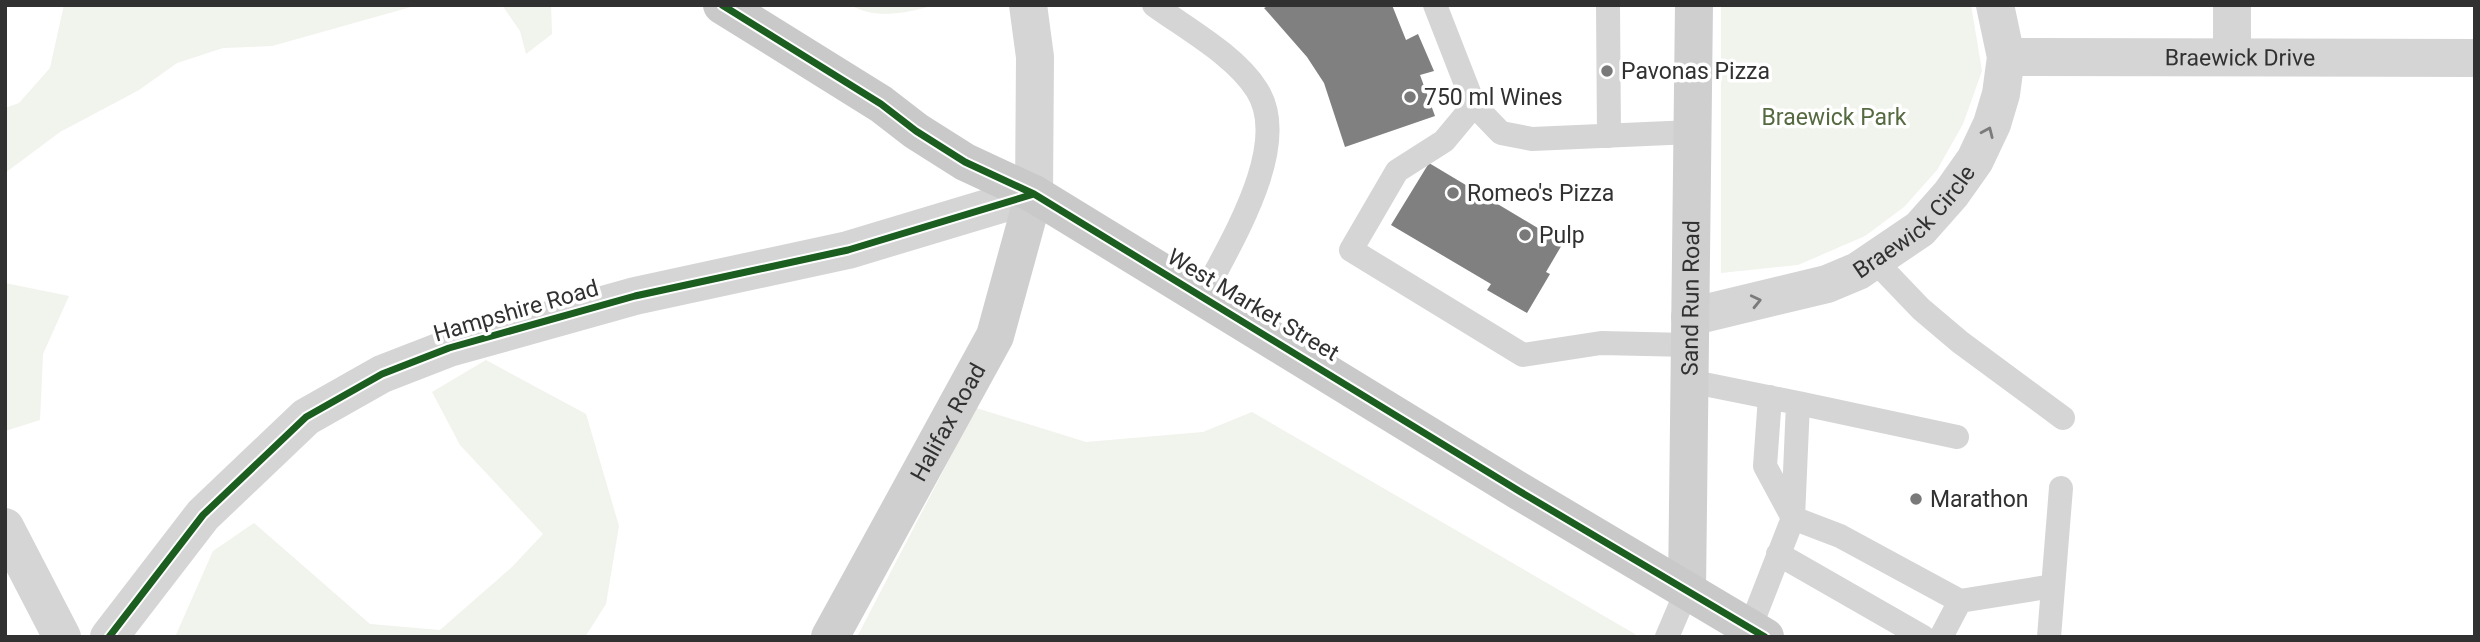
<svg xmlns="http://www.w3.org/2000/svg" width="2480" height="642" viewBox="0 0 2480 642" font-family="Roboto,sans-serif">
<rect width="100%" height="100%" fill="#fff"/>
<!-- green -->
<path fill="#f1f3ed" d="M64 5H418L272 46 223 48 177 63 139 90 60 132 5 173V108L19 103 50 68Z
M502 5H551L552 34 526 54 520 31Z
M851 5H934C909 13 874 20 851 5Z
M1721 5H1971L1982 71 1963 124 1937 170 1904 207 1865 236 1798 265 1721 273Z
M5 283 69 296 43 354 40 420 5 431Z
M486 360 586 414 619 526 606 604 585 637H175L213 551 254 523 370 624 440 630 512 567 543 534 460 445 432 392Z
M976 408 1086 442 1203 432 1252 412 1635 634 1636 637H857Z"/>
<!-- building -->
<path fill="#808080" d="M1270 5H1392L1406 40 1418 34 1434 71 1420 75 1435 116 1345 147 1324 83 1307 57 1264 8Z
M1429 163 1563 243 1546 272 1550 274 1527 313 1487 290 1491 284 1391 225Z"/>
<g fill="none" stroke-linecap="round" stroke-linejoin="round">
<!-- lane -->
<path stroke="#d5d5d5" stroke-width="24" d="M1154 5C1187 29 1236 56 1257 90 1293 146 1228 246 1202 298
M1435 5 1474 105 1501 133 1532 139 1692 132
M1608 5 1609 136
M1474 105 1444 141 1397 171 1351 250 1523 355 1601 343 1689 345
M1874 260 1921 309 1960 342 2063 418
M1689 381 1798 403 1793 518 1840 536 1960 601 1941 637
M1798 403 1957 437
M1778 554 1923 637
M1960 601 2053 586
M1750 628 1793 518 1765 466 1770 397
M1667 637 1687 590
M2049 637 2061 488"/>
<!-- street -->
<g stroke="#d5d5d5" stroke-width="38">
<path id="s1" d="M2006 57 2475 58"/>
<path d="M2232 57V5"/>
<path id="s2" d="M1690 317 1827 284 1858 271 1920 229 1951 194 1975 160 1992 124 2001 94 2006 57 1995 5"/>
<path d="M5 527 62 637"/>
<path d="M109 637 203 515 306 417 382 374 449 348 635 296 848 250 1034 194 1035 57 1028 5"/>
</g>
<!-- secondary -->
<g stroke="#cfcfcf" stroke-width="38">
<path id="s3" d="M1687 590 1694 5"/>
<path id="s4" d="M830 637 995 336 1034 194"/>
</g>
<!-- primary -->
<path stroke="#c9c9c9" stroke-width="38" d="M722 5 881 104 916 131 965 162 1034 194 1519 491 1765 637"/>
<!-- cycleway casing -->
<g stroke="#fff" stroke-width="11">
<path id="cycleway" d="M722 5 881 104 916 131 965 162 1034 194 1519 491 1765 637
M109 637 203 515 306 417 382 374 449 348 635 296 848 250 1034 194"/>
</g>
<!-- cycleway -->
<use href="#cycleway" stroke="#1b5e20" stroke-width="7"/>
</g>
<!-- one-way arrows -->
<defs><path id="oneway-chevron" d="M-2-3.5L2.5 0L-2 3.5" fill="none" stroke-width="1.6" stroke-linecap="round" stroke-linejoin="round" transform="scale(1.75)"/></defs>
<g stroke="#7b7b7b">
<use href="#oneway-chevron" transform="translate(1988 132) rotate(-66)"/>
<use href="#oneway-chevron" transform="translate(1756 301) rotate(-13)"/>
</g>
<!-- markers -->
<g fill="#797979" stroke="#fff" stroke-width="2.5">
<circle cx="1607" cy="71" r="7"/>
<circle cx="1410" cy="97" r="7"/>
<circle cx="1453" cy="193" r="7"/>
<circle cx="1525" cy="235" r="7"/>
<circle cx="1916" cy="499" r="7"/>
</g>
<g text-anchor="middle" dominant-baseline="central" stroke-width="7" stroke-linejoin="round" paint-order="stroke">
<!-- street labels -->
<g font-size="23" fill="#313131" stroke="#fff">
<text stroke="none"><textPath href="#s1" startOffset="234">Braewick Drive</textPath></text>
<text stroke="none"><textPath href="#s2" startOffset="250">Braewick Circle</textPath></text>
<text stroke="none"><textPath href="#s3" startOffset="292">Sand Run Road</textPath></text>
<text transform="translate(1253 305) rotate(31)">West Market Street</text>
<text transform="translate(516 311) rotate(-16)">Hampshire Road</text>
<text stroke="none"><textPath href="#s4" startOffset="245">Halifax Road</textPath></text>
</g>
<!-- poi labels -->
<g font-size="23" fill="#313131" stroke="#fff" text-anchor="start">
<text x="1621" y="71">Pavonas Pizza</text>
<text x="1424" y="97">750 ml Wines</text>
<text x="1467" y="193">Romeo's Pizza</text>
<text x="1539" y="235">Pulp</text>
<text x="1930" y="499">Marathon</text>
</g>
<!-- park labels -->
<g font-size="23" fill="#566a42" stroke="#fff">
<text x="1834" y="117">Braewick Park</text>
</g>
</g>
<!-- border -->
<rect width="2480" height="642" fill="none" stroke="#313131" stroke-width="14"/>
</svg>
